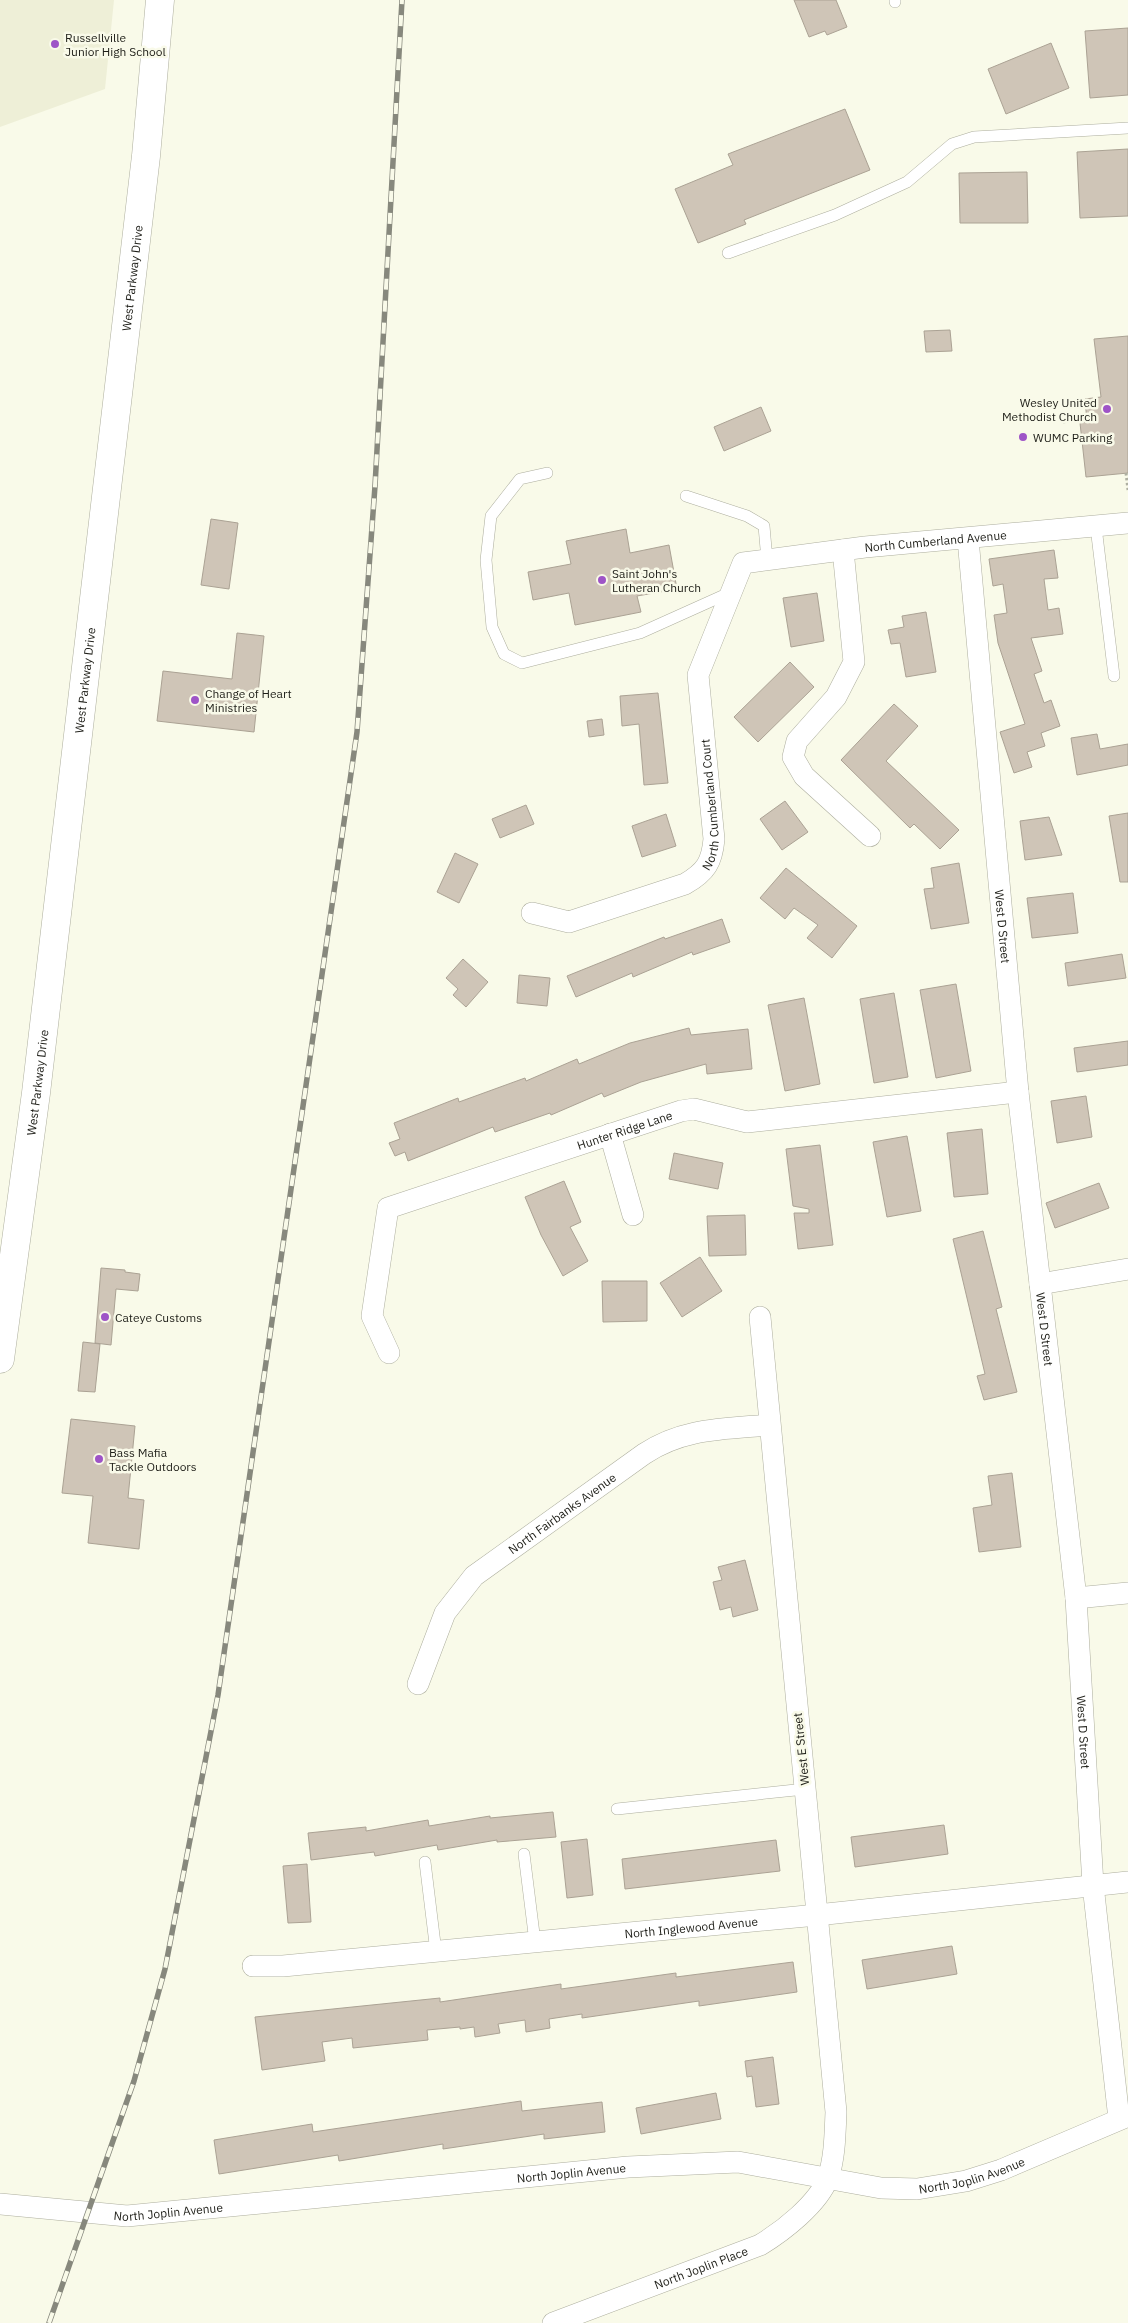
<svg xmlns="http://www.w3.org/2000/svg" width="1128" height="2323" viewBox="0 0 1128 2323" font-family="'IBM Plex Sans',sans-serif">
<rect width="100%" height="100%" fill="#f9fae9"/>
<!-- built -->
<path fill="#eeefd7" d="M0 0H114L105 89 0 127Z"/>
<!-- building -->
<path fill="#cfc5b7" stroke="#aba294" d="M794 0H836L847 27 827 35 825 31 809 37Z
M1128 28V95L1090 98 1085 31Z
M1051 43 1069 88 1006 114 988 69Z
M845 109 870 170 744 220 746 224 698 243 675 189 733 165 728 154Z
M1128 149V216L1080 218 1077 152Z
M1027 172 1028 223H960L959 173Z
M950 330 952 351 926 352 924 331Z
M1128 336V473L1086 477 1080 423 1087 422 1085 399 1101 397 1094 339Z
M761 407 771 431 724 451 714 427Z
M211 519 238 523 229 589 201 585Z
M626 529 630 553 669 545 677 589 637 596 641 612 575 625 569 593 533 600 528 572 571 564 566 541Z
M1054 550 1058 578 1044 579 1048 610 1059 608 1063 634 1031 638 1042 671 1034 674 1044 703 1051 700 1060 726 1041 733 1045 746 1027 752 1032 767 1014 773 1000 732 1025 724 998 643 994 615 1007 613 1003 584 993 586 989 559Z
M817 593 824 641 791 647 783 598Z
M926 612 936 672 906 677 900 643 891 644 888 630 904 627 902 616Z
M237 633 264 636 254 732 157 721 163 671 232 679Z
M790 662 814 687 758 742 734 717Z
M658 693 668 783 644 785 639 724 622 726 620 696Z
M894 704 918 726 886 761 959 830 940 849 914 824 910 828 841 760Z
M602 719 604 735 589 737 587 721Z
M1097 734 1100 749 1128 744V765L1077 775 1071 738Z
M785 801 808 832 782 850 760 819Z
M526 805 534 824 500 838 492 819Z
M1128 813V882H1120L1109 816Z
M666 814 676 846 642 857 632 826Z
M1049 817 1062 855 1025 860 1020 821Z
M455 853 478 864 459 903 437 892Z
M959 863 969 923 931 929 924 889 934 888 931 868Z
M786 868 857 926 832 958 807 938 818 925 794 908 785 919 760 898Z
M1073 893 1078 933 1032 938 1027 898Z
M722 919 730 942 693 955 692 952 633 977 632 973 576 997 567 976 664 937 665 939Z
M1122 954 1126 978 1068 986 1065 963Z
M463 959 488 982 466 1007 453 995 458 989 446 978Z
M519 975 550 978 547 1006 517 1003Z
M956 984 971 1071 936 1078 920 990Z
M894 993 908 1077 874 1083 860 999Z
M804 998 820 1084 785 1091 768 1005Z
M689 1028 691 1035 748 1029 752 1069 707 1074 706 1064 641 1082 604 1097 602 1093 551 1115 550 1113 495 1132 493 1127 408 1161 405 1152 395 1156 389 1143 400 1139 394 1123 458 1098 459 1102 525 1078 526 1081 577 1059 579 1064 630 1043Z
M1128 1041V1065L1077 1072 1074 1048Z
M1086 1096 1092 1137 1057 1143 1051 1101Z
M982 1129 988 1194 954 1197 947 1133Z
M907 1136 921 1211 887 1217 873 1142Z
M820 1145 833 1245 798 1249 794 1213H809V1209L793 1206 786 1149Z
M674 1153 723 1163 718 1189 669 1179Z
M564 1181 581 1222 570 1227 588 1261 563 1276 541 1235 525 1197Z
M1099 1183 1109 1208 1055 1228 1046 1203Z
M745 1215 746 1255 709 1256 707 1216Z
M983 1231 1002 1307 996 1309 1017 1392 984 1400 977 1376 985 1374 953 1239Z
M700 1257 722 1291 682 1317 660 1283Z
M101 1268 125 1270V1272L140 1274 138 1291 116 1289 111 1345 95 1343Z
M602 1281H647V1321L603 1322Z
M83 1342 100 1344 95 1392 78 1391Z
M71 1419 135 1426 128 1498 144 1500 139 1549 88 1543 93 1496 62 1493Z
M1012 1473 1021 1547 979 1552 973 1508 992 1505 988 1476Z
M745 1560 758 1610 733 1617 731 1607 720 1610 713 1582 722 1580 718 1567Z
M553 1812 556 1837 497 1842V1840L438 1850 437 1845 375 1856 374 1852 311 1860 308 1833 366 1827V1831L428 1820 429 1826 490 1816V1818Z
M944 1825 948 1854 855 1867 851 1837Z
M587 1839 593 1895 567 1898 561 1842Z
M776 1840 780 1871 625 1889 622 1859Z
M307 1864 311 1922 288 1923 283 1866Z
M952 1946 957 1974 867 1989 862 1960Z
M793 1962 797 1992 699 2006V2001L582 2018V2014L549 2019 550 2028 526 2032 525 2020 498 2024 500 2033 475 2037 474 2027 460 2029V2027L427 2030 428 2040 353 2048 352 2038 322 2042 325 2061 262 2070 255 2017 440 1998V2002L561 1984V1989L676 1973V1977Z
M773 2057 779 2104 756 2107 752 2076 747 2077 745 2061Z
M716 2093 721 2119 641 2134 636 2108Z
M521 2101 522 2111 602 2102 605 2132 544 2139V2134L443 2149V2144L339 2161 338 2155 219 2174 214 2140 312 2124 313 2132Z"/>
<g fill="none" stroke-linecap="round" stroke-linejoin="round">
<!-- lane casing -->
<g stroke="#adae9e" stroke-width="12">
<path id="lane" d="M895 0V2
M728 253 835 215 907 182 952 144 974 137 1128 128
M547 473 520 479 491 516 486 560 492 627 504 654 522 663 640 633 729 593
M686 496 747 516 764 526 767 560
M1096 527 1114 676
M617 1809 805 1789
M524 1854 535 1942
M425 1862 436 1952"/>
</g>
<!-- street casing -->
<g stroke="#adae9e" stroke-width="22">
<g id="street">
<path id="s1" d="M968 539 1018 1092 1076 1598 1093 1885 1119 2119"/>
<path d="M843 550 854 662 836 697 797 741 793 757 804 776 870 836"/>
<path id="s2" d="M532 913 569 922 685 884C706 872 712 862 714 839L698 675 743 563 865 547 1128 523"/>
<path d="M610 1134 633 1215"/>
<path d="M1040 1284 1128 1269"/>
<path id="s3" d="M389 1353 372 1316 388 1208 681 1111 694 1109 747 1122 1018 1092"/>
<path d="M1076 1598 1128 1593"/>
<path id="s4" d="M418 1684 445 1613 474 1576 644 1454C683 1428 724 1429 769 1425"/>
<path id="s5" d="M253 1966H283L817 1915 1128 1882"/>
<path id="s6" d="M0 2204 127 2216 628 2167 738 2162 881 2188 917 2189 966 2181 1001 2170 1128 2116"/>
<path id="s7" d="M553 2323 760 2245C783 2231 818 2204 828 2178 835 2157 835 2134 836 2112L760 1317"/>
</g>
</g>
<!-- secondary casing -->
<g stroke="#adae9e" stroke-width="29">
<g id="secondary">
<path id="s8" d="M0 1359 36 1093 146 156 160 0"/>
</g>
</g>
<!-- path -->
<path stroke="#afb0a2" stroke-width="3" stroke-dasharray="2.5 2.5" stroke-linecap="butt" d="M1063 422 1087 418
M1126 473 1128 490"/>
<!-- lane -->
<use href="#lane" stroke="#fff" stroke-width="11"/>
<!-- street -->
<use href="#street" stroke="#fff" stroke-width="21"/>
<!-- secondary -->
<use href="#secondary" stroke="#fff" stroke-width="28"/>
<!-- rail casing -->
<g stroke="#87887d" stroke-width="5.5">
<path id="rail" d="M49 2323 134 2081 165 1969 218 1695 357 732 375 486 402 0"/>
</g>
<!-- rail -->
<use href="#rail" stroke="#f9fae9" stroke-width="4" stroke-dasharray="11" stroke-linecap="butt"/>
</g>
<!-- markers -->
<g fill="#9e54c7" stroke="#f9fae9" stroke-width="2">
<circle cx="55" cy="44" r="5"/>
<circle cx="1107" cy="409" r="5"/>
<circle cx="1023" cy="437" r="5"/>
<circle cx="602" cy="580" r="5"/>
<circle cx="195" cy="700" r="5"/>
<circle cx="105" cy="1317" r="5"/>
<circle cx="99" cy="1459" r="5"/>
</g>
<g text-anchor="middle" dominant-baseline="central" stroke-width="5" stroke-linejoin="round" paint-order="stroke">
<!-- poi labels -->
<g font-size="12" fill="#1e1e18" stroke="#f9fae9" text-anchor="start">
<text x="65" y="37">Russellville<tspan x="65" dy="14">Junior High School</tspan></text>
<text x="1097" y="402" text-anchor="end">Wesley United<tspan x="1097" dy="14">Methodist Church</tspan></text>
<text x="1033" y="437">WUMC Parking</text>
<text x="612" y="573">Saint John's<tspan x="612" dy="14">Lutheran Church</tspan></text>
<text x="205" y="693">Change of Heart<tspan x="205" dy="14">Ministries</tspan></text>
<text x="115" y="1317">Cateye Customs</text>
<text x="109" y="1452">Bass Mafia<tspan x="109" dy="14">Tackle Outdoors</tspan></text>
</g>
<!-- street labels -->
<g font-size="12" fill="#1e1e18" stroke="#f9fae9">
<text stroke="none"><textPath href="#s8" startOffset="1089">West Parkway Drive</textPath></text>
<text stroke="none"><textPath href="#s2" startOffset="696">North Cumberland Avenue</textPath></text>
<text stroke="none"><textPath href="#s8" startOffset="684">West Parkway Drive</textPath></text>
<text stroke="none"><textPath href="#s2" startOffset="251">North Cumberland Court</textPath></text>
<text stroke="none"><textPath href="#s1" startOffset="389">West D Street</textPath></text>
<text stroke="none"><textPath href="#s8" startOffset="279">West Parkway Drive</textPath></text>
<text stroke="none"><textPath href="#s3" startOffset="399">Hunter Ridge Lane</textPath></text>
<text stroke="none"><textPath href="#s1" startOffset="794">West D Street</textPath></text>
<text stroke="none"><textPath href="#s4" startOffset="231">North Fairbanks Avenue</textPath></text>
<text stroke="none"><textPath href="#s1" startOffset="1199">West D Street</textPath></text>
<text transform="translate(801 1749) rotate(-96)">West E Street</text>
<text stroke="none"><textPath href="#s5" startOffset="440">North Inglewood Avenue</textPath></text>
<text stroke="none"><textPath href="#s6" startOffset="574">North Joplin Avenue</textPath></text>
<text stroke="none"><textPath href="#s6" startOffset="979">North Joplin Avenue</textPath></text>
<text stroke="none"><textPath href="#s6" startOffset="169">North Joplin Avenue</textPath></text>
<text stroke="none"><textPath href="#s7" startOffset="158">North Joplin Place</textPath></text>
</g>
</g>
</svg>
